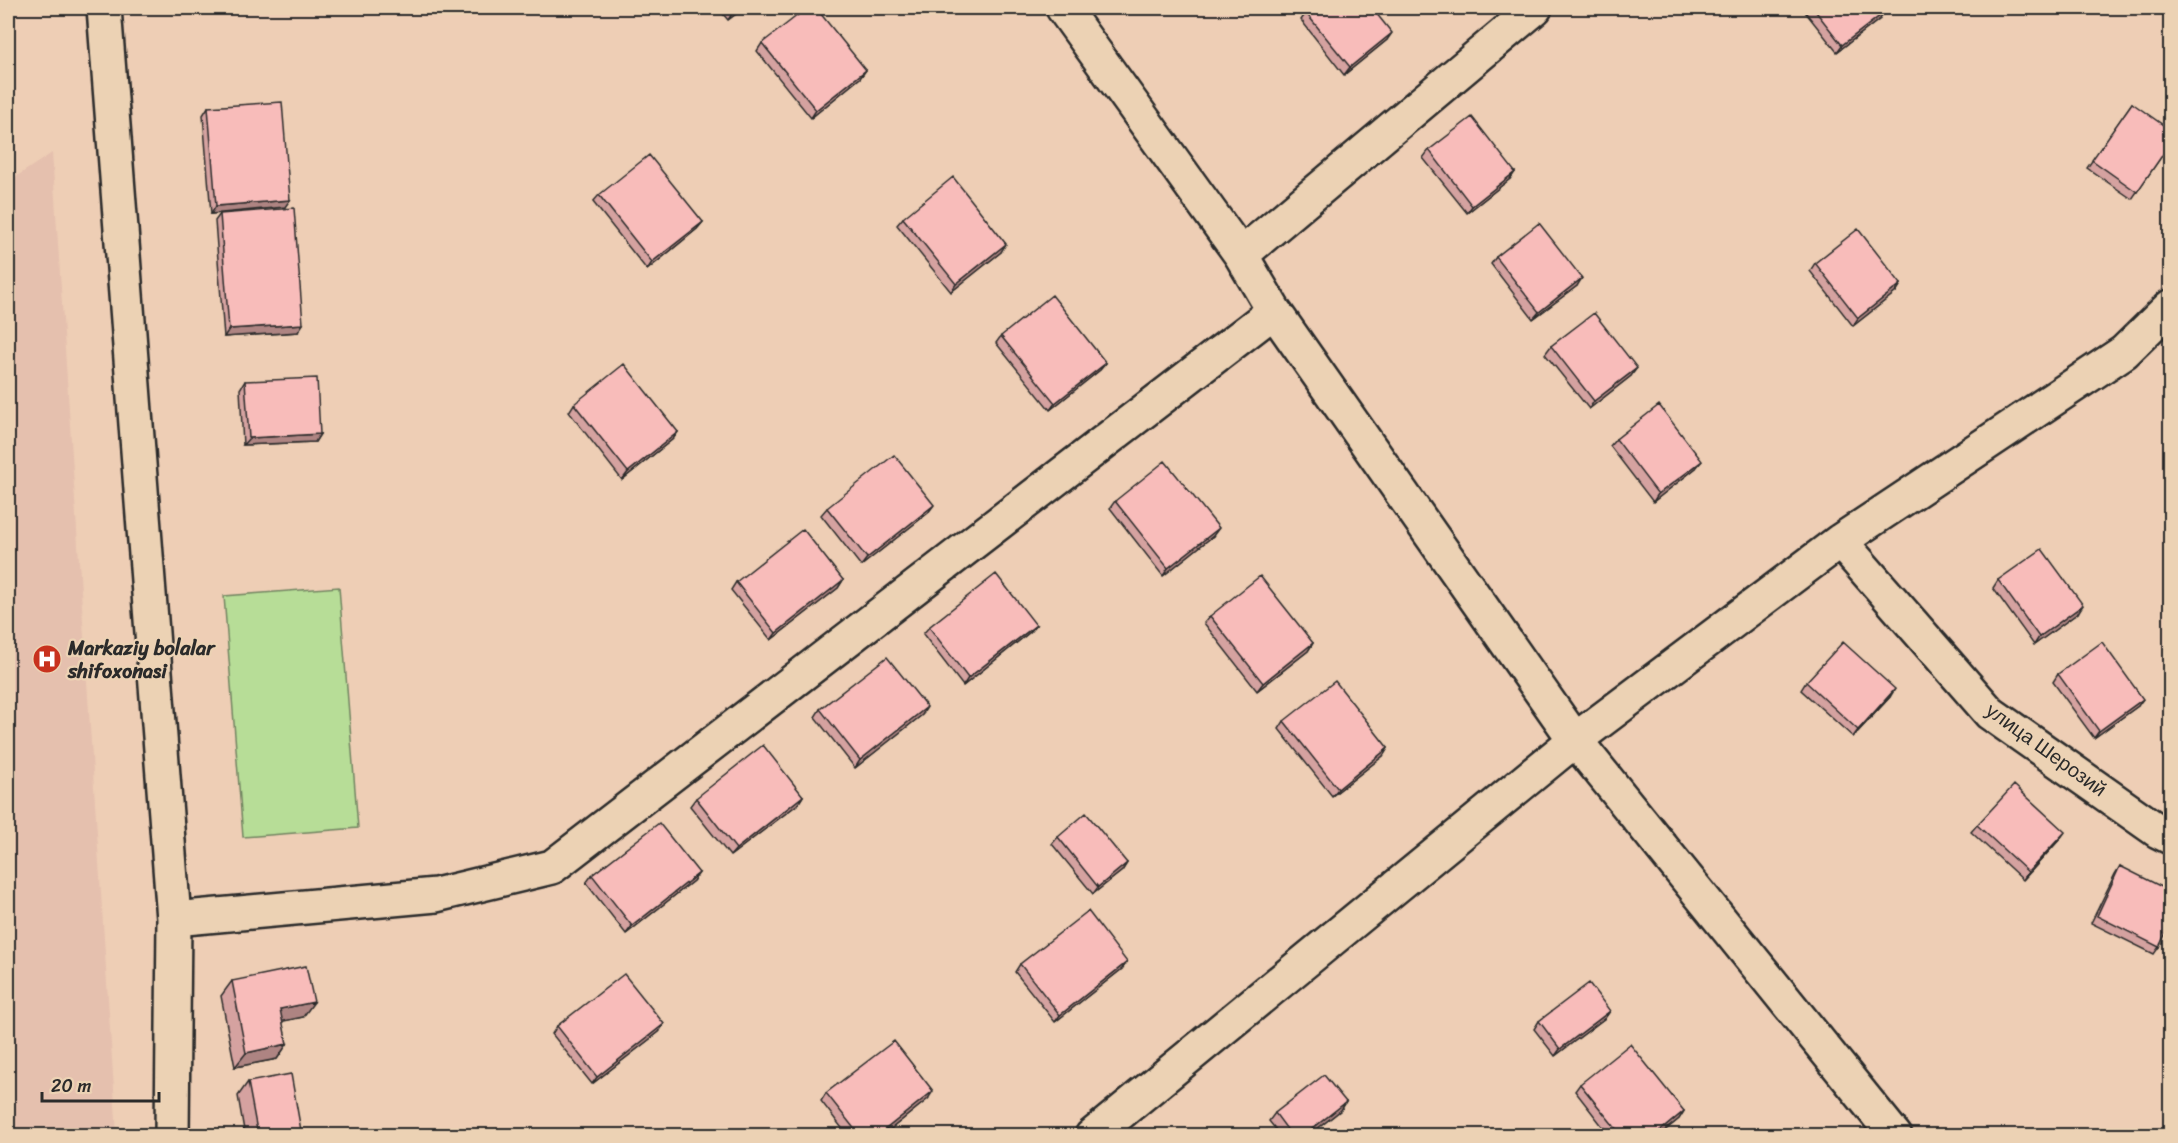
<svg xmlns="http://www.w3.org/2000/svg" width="2178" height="1143" viewBox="0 0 2178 1143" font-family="Sriracha,sans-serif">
<rect width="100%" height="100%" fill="#eeceb5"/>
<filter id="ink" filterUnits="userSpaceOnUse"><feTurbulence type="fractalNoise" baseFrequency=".0167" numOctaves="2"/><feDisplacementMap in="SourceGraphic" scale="12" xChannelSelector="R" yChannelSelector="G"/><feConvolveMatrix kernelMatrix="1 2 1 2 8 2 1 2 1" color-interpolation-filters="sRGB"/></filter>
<g filter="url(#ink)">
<!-- built -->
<path fill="#e5c0ae" d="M52 153 117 1135H8V182Z"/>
<!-- green -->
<path fill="#b7dd97" stroke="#718461" stroke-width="1.5" d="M339 587 358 828 243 837 224 596Z"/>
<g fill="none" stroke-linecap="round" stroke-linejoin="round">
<!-- minor casing -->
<g stroke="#2b2b2b" stroke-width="38">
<path id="minor" d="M104 8 174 919 172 1136
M1063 8 1241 255 1274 311 1575 740 1895 1136
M1241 255 1535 8
M1840 541 1990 713 2158 831 2170 837
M174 919 436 895 552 867 1274 311
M1092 1136 1575 740 1840 541 2124 352 2170 307"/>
</g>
<!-- minor -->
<use href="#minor" stroke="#ecd2b4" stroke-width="33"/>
</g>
<!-- wall -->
<path fill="#d5a2a0" stroke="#2b2b2b" stroke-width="1.5" d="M718 8H744L728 20Z
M1802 8H1883L1880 19 1837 52Z
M1306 13 1387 40 1344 75 1301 20Z
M762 43 866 70 860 78 811 118 757 51Z
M2132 103 2170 144 2132 199 2087 168Z
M208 107 285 207 211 214 203 115Z
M1429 150 1515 172 1510 179 1467 213 1423 158Z
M599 195 703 222 697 229 647 270 593 202Z
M220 214 298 332 224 337 215 221Z
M903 218 1001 252 951 292 897 225Z
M1496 257 1577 286 1533 319 1491 264Z
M1815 263 1901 284 1896 292 1853 326 1810 271Z
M1001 336 1106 363 1100 370 1050 410 996 343Z
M1551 346 1631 376 1589 409 1545 354Z
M245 381 320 434 315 442 243 445 240 389Z
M574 404 678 432 673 439 622 480 569 412Z
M1616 439 1696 468 1653 502 1610 446Z
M1115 501 1213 536 1163 576 1110 508Z
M827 508 928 513 861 566 821 515Z
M843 580 838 588 771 640 731 590 736 582Z
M1998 580 2078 613 2034 645 1993 588Z
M1210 616 1313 643 1308 651 1257 691 1204 623Z
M1036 625 1030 632 963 686 923 634 929 627Z
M2058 674 2138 706 2094 738 2053 682Z
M1806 682 1890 697 1853 737 1801 690Z
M820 709 922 715 855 768 815 717Z
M1284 721 1388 748 1383 756 1332 796 1279 729Z
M803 796 798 804 730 856 690 806 696 798Z
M1977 825 2060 839 2023 880 1971 832Z
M1058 837 1127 863 1122 871 1093 894 1052 844Z
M2120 866 2159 947 2154 954 2091 923 2115 874Z
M699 873 693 881 626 934 586 883 592 875Z
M1127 962 1122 969 1055 1022 1015 972 1020 964Z
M232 981 303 1017 282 1021 287 1044 277 1059 235 1067 221 996Z
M1610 1011 1605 1018 1555 1056 1534 1029 1539 1021Z
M557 1026 659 1032 592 1084 552 1034Z
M248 1082 302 1136H245L238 1096Z
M1580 1084 1684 1111 1679 1119 1658 1136H1610L1575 1091Z
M826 1093 928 1099 882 1136H848L821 1101Z
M1346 1102 1341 1110 1308 1136H1281L1269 1121 1275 1113Z"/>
<!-- shaded-wall -->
<path fill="#ae8482" stroke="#2b2b2b" stroke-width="1.5" d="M739 8H744L728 20 733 12Z
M1886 11 1880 19 1837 52 1842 45Z
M1392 33 1387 40 1344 75 1350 67Z
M866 70 860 78 811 118 816 110Z
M1515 172 1510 179 1467 213 1472 206Z
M290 200 285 207 211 214 216 206Z
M703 222 697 229 647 270 652 262Z
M1006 244 1001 252 951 292 956 284Z
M1582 278 1577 286 1533 319 1539 312Z
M1901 284 1896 292 1853 326 1858 318Z
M303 324 298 332 224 337 229 329Z
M1106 363 1100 370 1050 410 1055 403Z
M1637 368 1631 376 1589 409 1594 401Z
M678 432 673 439 622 480 628 472Z
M320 434 315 442 243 445 249 438Z
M1702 461 1696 468 1653 502 1658 494Z
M934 505 928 513 861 566 867 558Z
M1219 528 1213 536 1163 576 1168 568Z
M843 580 838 588 771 640 776 633Z
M2083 605 2078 613 2034 645 2039 637Z
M1036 625 1030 632 963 686 968 678Z
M1313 643 1308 651 1257 691 1263 683Z
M1895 689 1890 697 1853 737 1858 730Z
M2143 699 2138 706 2094 738 2099 731Z
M927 707 922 715 855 768 860 760Z
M1388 748 1383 756 1332 796 1338 789Z
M803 796 798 804 730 856 736 849Z
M2065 832 2060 839 2023 880 2028 872Z
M1127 863 1122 871 1093 894 1098 887Z
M699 873 693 881 626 934 632 926Z
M1127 962 1122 969 1055 1022 1060 1015Z
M314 1002 303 1017 270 1024 280 1009Z
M1610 1011 1605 1018 1555 1056 1560 1049Z
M664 1024 659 1032 592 1084 597 1077Z
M287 1044 277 1059 235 1067 246 1053Z
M933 1091 928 1099 882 1136H877Z
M1346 1102 1341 1110 1308 1136H1303Z
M1684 1111 1679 1119 1658 1136H1654Z"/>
<!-- building -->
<path fill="#f8bcba" stroke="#2b2b2b" stroke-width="1.5" d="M730 8H739L733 12Z
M807 8H816L866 70 816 110 762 43Z
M1312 8H1372L1392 33 1350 67 1306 13Z
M1813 8H1883L1886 11 1842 45Z
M282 102 290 200 216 206 208 107Z
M2132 103 2170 130V144L2137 192 2092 160Z
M1472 117 1515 172 1472 206 1429 150Z
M649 155 703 222 652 262 599 195Z
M953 177 1006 244 956 284 903 218Z
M294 208 303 324 229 329 220 214Z
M1539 223 1582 278 1539 312 1496 257Z
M1858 229 1901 284 1858 318 1815 263Z
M1052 295 1106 363 1055 403 1001 336Z
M1594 313 1637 368 1594 401 1551 346Z
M624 364 678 432 628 472 574 404Z
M317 378 320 434 249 438 245 381Z
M1659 405 1702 461 1658 494 1616 439Z
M894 455 934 505 867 558 827 508Z
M1165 461 1219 528 1168 568 1115 501Z
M803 529 843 580 776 633 736 582Z
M2042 549 2083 605 2039 637 1998 580Z
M996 574 1036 625 968 678 929 627Z
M1260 576 1313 643 1263 683 1210 616Z
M1843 642 1895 689 1858 730 1806 682Z
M2102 642 2143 699 2099 731 2058 674Z
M887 657 927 707 860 760 820 709Z
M1335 681 1388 748 1338 789 1284 721Z
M763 745 803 796 736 849 696 798Z
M2014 785 2065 832 2028 872 1977 825Z
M1086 813 1127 863 1098 887 1058 837Z
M659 823 699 873 632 926 592 875Z
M2120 866 2170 891V924L2159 947 2097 916Z
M1088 911 1127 962 1060 1015 1020 964Z
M306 966 314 1002 280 1009 287 1044 246 1053 232 981Z
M624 974 664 1024 597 1077 557 1026Z
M1589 983 1610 1011 1560 1049 1539 1021Z
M894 1041 933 1091 877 1136H860L826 1093Z
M1630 1044 1684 1111 1654 1136H1622L1580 1084Z
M291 1074 302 1136H258L248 1082Z
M1324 1075 1346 1102 1303 1136H1292L1275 1113Z"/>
</g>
<!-- icons -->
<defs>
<g id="hospital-disc" transform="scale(1.5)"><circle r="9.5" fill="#c8321e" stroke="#ecd2b4"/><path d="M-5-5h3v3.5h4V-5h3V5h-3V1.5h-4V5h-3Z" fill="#fff"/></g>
</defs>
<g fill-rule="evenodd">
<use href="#hospital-disc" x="47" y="659"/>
</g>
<g text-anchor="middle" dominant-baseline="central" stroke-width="4.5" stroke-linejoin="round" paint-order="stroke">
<!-- poi labels -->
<g font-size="20" font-weight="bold" fill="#2b2b2b" stroke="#ecd2b4" text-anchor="start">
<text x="68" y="648">Markaziy bolalar<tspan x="68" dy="23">shifoxonasi</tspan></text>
</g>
<!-- street labels -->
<g font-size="20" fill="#2b2b2b" stroke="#ecd2b4">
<text transform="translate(2046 750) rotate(36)">улица Шерозий</text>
</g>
</g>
<!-- margin -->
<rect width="2178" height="1143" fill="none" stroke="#ecd2b4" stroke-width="30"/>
<rect x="15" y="15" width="2148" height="1113" fill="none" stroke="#2b2b2b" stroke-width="2" filter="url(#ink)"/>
<!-- scale -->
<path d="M42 1092v9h117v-9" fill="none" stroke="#2b2b2b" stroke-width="3"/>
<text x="51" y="1092" font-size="18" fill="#2b2b2b" stroke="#ecd2b4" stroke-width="4.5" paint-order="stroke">20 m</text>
</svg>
